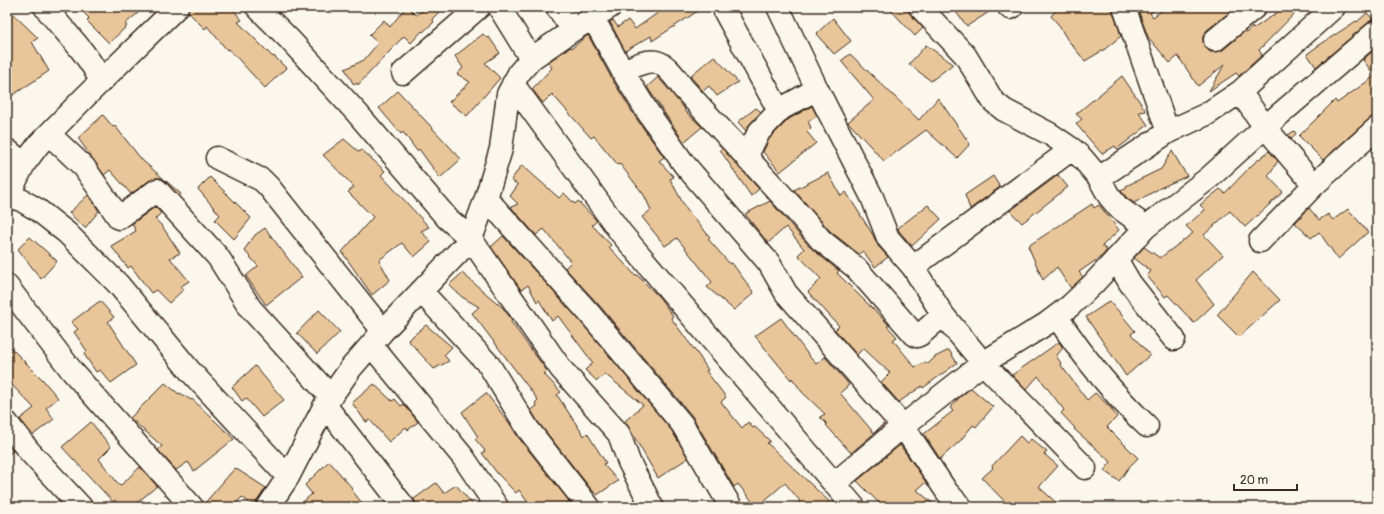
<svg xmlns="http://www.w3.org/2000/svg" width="1384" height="514" viewBox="0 0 1384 514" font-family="Pangolin,sans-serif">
<rect width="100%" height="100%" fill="#fbf7ec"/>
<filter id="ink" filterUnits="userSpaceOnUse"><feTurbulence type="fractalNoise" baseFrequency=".025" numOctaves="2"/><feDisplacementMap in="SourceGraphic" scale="8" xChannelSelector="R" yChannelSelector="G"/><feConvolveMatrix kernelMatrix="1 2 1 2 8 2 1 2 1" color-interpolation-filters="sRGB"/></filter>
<g filter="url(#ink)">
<!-- building -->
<path fill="#e9c69a" stroke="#3b2a1e" d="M78 7H145L125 24 127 26 109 43 87 21 89 18Z
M189 7H231L242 20 238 22 273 57 274 56 286 68 265 88 229 49 227 50 207 26 205 29 188 12Z
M406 7H408L416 15 428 7H444L432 19 434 22 423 32 422 31 411 43 404 36 358 85 357 83 354 85 345 69 364 60 378 43 369 35 384 20 390 27Z
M666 7H704L652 41 651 36 625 51 610 22 613 20 618 27 628 20 635 29Z
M888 7H908L911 15 923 28 915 36Z
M952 7H997L967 26Z
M1059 7H1112L1121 36 1105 49 1085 61 1067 39 1058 24 1051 16Z
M1137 7H1158L1150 13 1153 17 1167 7H1226L1230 12 1207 30 1203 36V42L1206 48 1210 52H1217L1223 50 1245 31 1246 33 1252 27 1253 29 1285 7H1301L1259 50 1262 55 1239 76 1236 73 1209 91 1225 64 1198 86 1178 56 1170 63 1148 37Z
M7 8 38 38 32 42 49 71 7 99Z
M1367 13 1373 19 1369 22 1316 67 1307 54 1318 46 1356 21 1357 22Z
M833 18 851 41 834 54 816 34Z
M483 34 487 38 489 37 500 53 485 63 500 78 467 116 449 102 470 82 457 74 463 68 455 56Z
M588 35 612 79 636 118 664 157 659 161 674 177 670 179 686 209 710 237 708 239 730 264 732 263 754 293 734 310 707 287 712 282 677 238 665 246 642 217 651 210 644 195 620 164 618 165 594 136 591 138 552 94 543 103 532 89 552 68 548 62 571 47 572 48Z
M926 45 953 64 931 81 909 64Z
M1377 47V116L1369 119 1323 160 1299 136 1335 100 1337 103 1375 76 1363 60Z
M850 54 919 120 938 98 970 144 957 158 926 130 884 161 848 122 874 100 841 61Z
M714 56 738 82 717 96 709 86 703 91 690 76Z
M1122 76 1146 111 1139 112 1148 125 1117 149 1115 146 1102 154 1076 124 1082 119 1076 114Z
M658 77 685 109 684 110 702 127 684 142 647 87Z
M398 91 461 159 440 178 419 149 417 151 403 132 401 134 379 108Z
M812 106 817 116 808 121 811 128 807 132 816 143 780 172 763 152 769 139 789 119Z
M756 108 761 112 750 124 746 131 738 122Z
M103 115 113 127 115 126 142 160 181 194 179 196 166 182 162 178H156L150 180 131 194 110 170 104 175 78 138Z
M1294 131 1296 133 1292 139 1288 135Z
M344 139 359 152 362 150 385 171 381 175 429 227 421 231 431 242 414 257 402 243 379 260 390 280 372 295 342 252 373 217 348 192 354 187 323 155Z
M722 148 759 189 751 196 720 150Z
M1172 151 1187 176 1160 188 1134 203 1127 198 1121 191 1126 188V186L1161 169Z
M1269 151 1278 161 1268 176 1283 192 1245 227 1230 211 1204 235 1223 255 1196 280 1214 304 1194 323 1168 295 1165 297 1147 276 1151 271 1134 258 1144 247 1160 258 1193 233 1186 226 1205 210 1200 205 1220 189 1225 193 1253 164Z
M522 165 559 198 564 193 575 204 578 201 596 220 597 221 592 225 611 245 609 247 635 275 636 274 659 297 673 316 671 318 699 356 708 370 706 371 726 397 721 402 742 428 748 422 753 428 755 427 770 441 767 443 835 507H794L800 501 785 483 757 507 738 484 734 487 692 416 599 305 565 268 571 262 544 229 536 235 511 207 518 204 510 196 518 185 511 180Z
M828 173 841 196 846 192 873 235 878 246 888 257 875 267 863 251 859 254 830 231 794 190Z
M1058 175 1068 187 1022 223 1010 211Z
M993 176 1000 187 970 209 965 195Z
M210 177 251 218 234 239 215 220 220 215 198 189Z
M88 195 99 211 85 228 69 213Z
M770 201 811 248 839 271 837 273 889 325 887 326 897 337 893 340 915 367 926 362 928 364 935 357 949 350 957 363 923 388 922 386 899 402 881 382 890 373 863 348 857 355 835 330 839 326 808 292 821 279 798 255 804 249 786 227 768 243 745 214Z
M1092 204 1094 208 1099 205 1119 230 1102 246 1107 250 1102 256 1079 272 1083 277 1071 288 1063 277 1057 267 1043 280 1028 246Z
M928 205 941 219 912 246 899 231 898 228Z
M155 207 161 213 155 219 162 226 180 253 170 258 189 281 180 287 184 289 169 303 156 290 151 293 131 266 128 268 111 246 136 231 132 224Z
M1309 208 1319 220 1328 214 1333 220 1348 209 1368 232 1338 259 1319 232 1311 238 1295 223Z
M265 228 302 277 266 305 246 276 258 266 244 250 255 235Z
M503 236 580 321 672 431 688 458 658 478 625 421 643 405 605 374 597 381 585 370 593 363 558 316 552 321 539 300 537 302 528 285 521 290 491 247Z
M30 237 57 261 41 279 18 249Z
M1253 272 1280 300 1239 337 1217 315Z
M462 273 503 308 512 320 511 322 547 371 544 374 561 392 557 395 584 436 587 433 606 463 603 464 618 481 597 495 591 489 538 422 531 410 537 406 535 403 538 400 472 313 479 307 462 297 449 285Z
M100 301 114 317 108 322 136 365 111 383 100 370 96 372 84 354 87 351 74 332 78 329 71 322Z
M1110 301 1135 331 1131 334 1150 355 1126 376 1086 317Z
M319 310 340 332 317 354 297 333Z
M781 318 809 356 816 364 825 357 846 381 849 385 840 393 874 433 883 424 884 425 851 453 826 425 827 424 820 417 825 414 802 392 792 378 791 380 755 336Z
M426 325 452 347 444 355 449 361 434 369 408 340Z
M1059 342 1063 348 1056 356 1061 363 1060 364 1087 400 1095 393 1110 407 1117 417 1107 427 1138 458 1129 467 1119 481 1104 471 1111 462 1074 429 1075 428 1061 413 1064 410 1038 376 1026 390 1012 375Z
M7 344 43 380 58 398 46 408 54 419 33 435 20 419 34 408 7 380Z
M255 366 284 400 262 417 246 398 242 401 232 387Z
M165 383 179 394 180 393 191 400 192 399 234 439 194 471 188 462 176 470 158 450 162 446 130 418Z
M374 384 392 401 395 399 401 406 404 404 418 422 408 430 406 427 389 442 370 420 366 422 352 403Z
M971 388 993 407 976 427 973 425 960 441 940 459 924 434 953 411 950 408 959 398Z
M486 393 510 424 518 437 569 501 561 507H531L519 490 516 493 497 473 482 453 485 451 475 439 478 437 462 412Z
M91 422 111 447 99 459 120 486 140 467 157 486 132 507H121L115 500 113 502 62 447Z
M1020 436 1027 443 1031 439 1047 452 1044 454 1058 466 1039 487 1061 507H1010L982 478 993 468 992 466Z
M7 443 13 451 7 455Z
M900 445 926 482 917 490 937 507H883L857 481Z
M329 461 352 488 351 489 365 507H297L312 494 305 485Z
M235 468 266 488 257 501 253 505 242 497 233 507H204V504Z
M436 483 444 493 456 485 475 507H416L414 499Z"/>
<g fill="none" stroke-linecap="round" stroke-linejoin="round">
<!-- minor casing -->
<g stroke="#3b2a1e" stroke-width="25">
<path id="minor" d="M45 7C65 33 86 50 101 81
M257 7 289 39 357 113 447 218 471 239 561 369 619 434 629 462 652 507
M499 7 531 59
M557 7 573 30
M778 7 817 89 872 197 888 238 913 267 943 315 983 363 1085 468
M920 7 965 55 993 101 1004 110 1050 134 1072 149 1083 159 1099 178 1109 196 1118 207 1146 227
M1009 7 1010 8 1012 7
M1124 7 1168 132
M725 12 778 109H781L817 89
M593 18 623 72 647 111 684 164 769 263 786 293 903 426 947 492 961 507
M1215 40 1255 7
M623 72C655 54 663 59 683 88L798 213 821 240 856 268 914 334 917 336 921 334 943 315
M403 73 479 7
M513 84 621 233 854 507
M1240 92 1265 127 1314 185
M49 134 84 167 119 218 157 190 218 257 251 309 331 397
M7 150 24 164
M217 158 262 180 269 187 383 331
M749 161V151L759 132 781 109
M1099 178 1168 132 1207 114 1240 92 1334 7
M7 196 21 200 38 210 67 233 118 284 190 371 288 477
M7 198 24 164 39 144 85 97 177 7
M486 198 589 313 682 424 731 507
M1260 241 1314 185 1377 128
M1116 259 1130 283 1174 339
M913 267 1072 149
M7 286 72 371 192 507
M421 291 489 365 528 429 589 507
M1057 317C1083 356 1113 394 1147 426
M371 345 463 457 497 507
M325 405 404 507
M7 423 29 451 81 507
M834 484 903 426 983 363 1046 324 1070 306 1093 284 1146 227 1210 177 1265 127 1377 31
M268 507 288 477 325 405 351 368 383 331 471 239 486 198 501 149 508 94 519 73 531 59 573 30 610 7"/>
</g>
<!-- minor -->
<use href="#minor" stroke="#fbf7ec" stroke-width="22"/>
</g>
</g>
<!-- margin -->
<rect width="1384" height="514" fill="none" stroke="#fbf7ec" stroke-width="24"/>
<rect x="12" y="12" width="1360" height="490" fill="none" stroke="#3b2a1e" stroke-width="1.5" filter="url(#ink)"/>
<!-- scale -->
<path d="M1234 484v6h63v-6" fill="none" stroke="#3b2a1e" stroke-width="2"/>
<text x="1240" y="484" font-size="12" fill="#3b2a1e" stroke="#fbf7ec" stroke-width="3" paint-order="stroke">20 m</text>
</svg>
